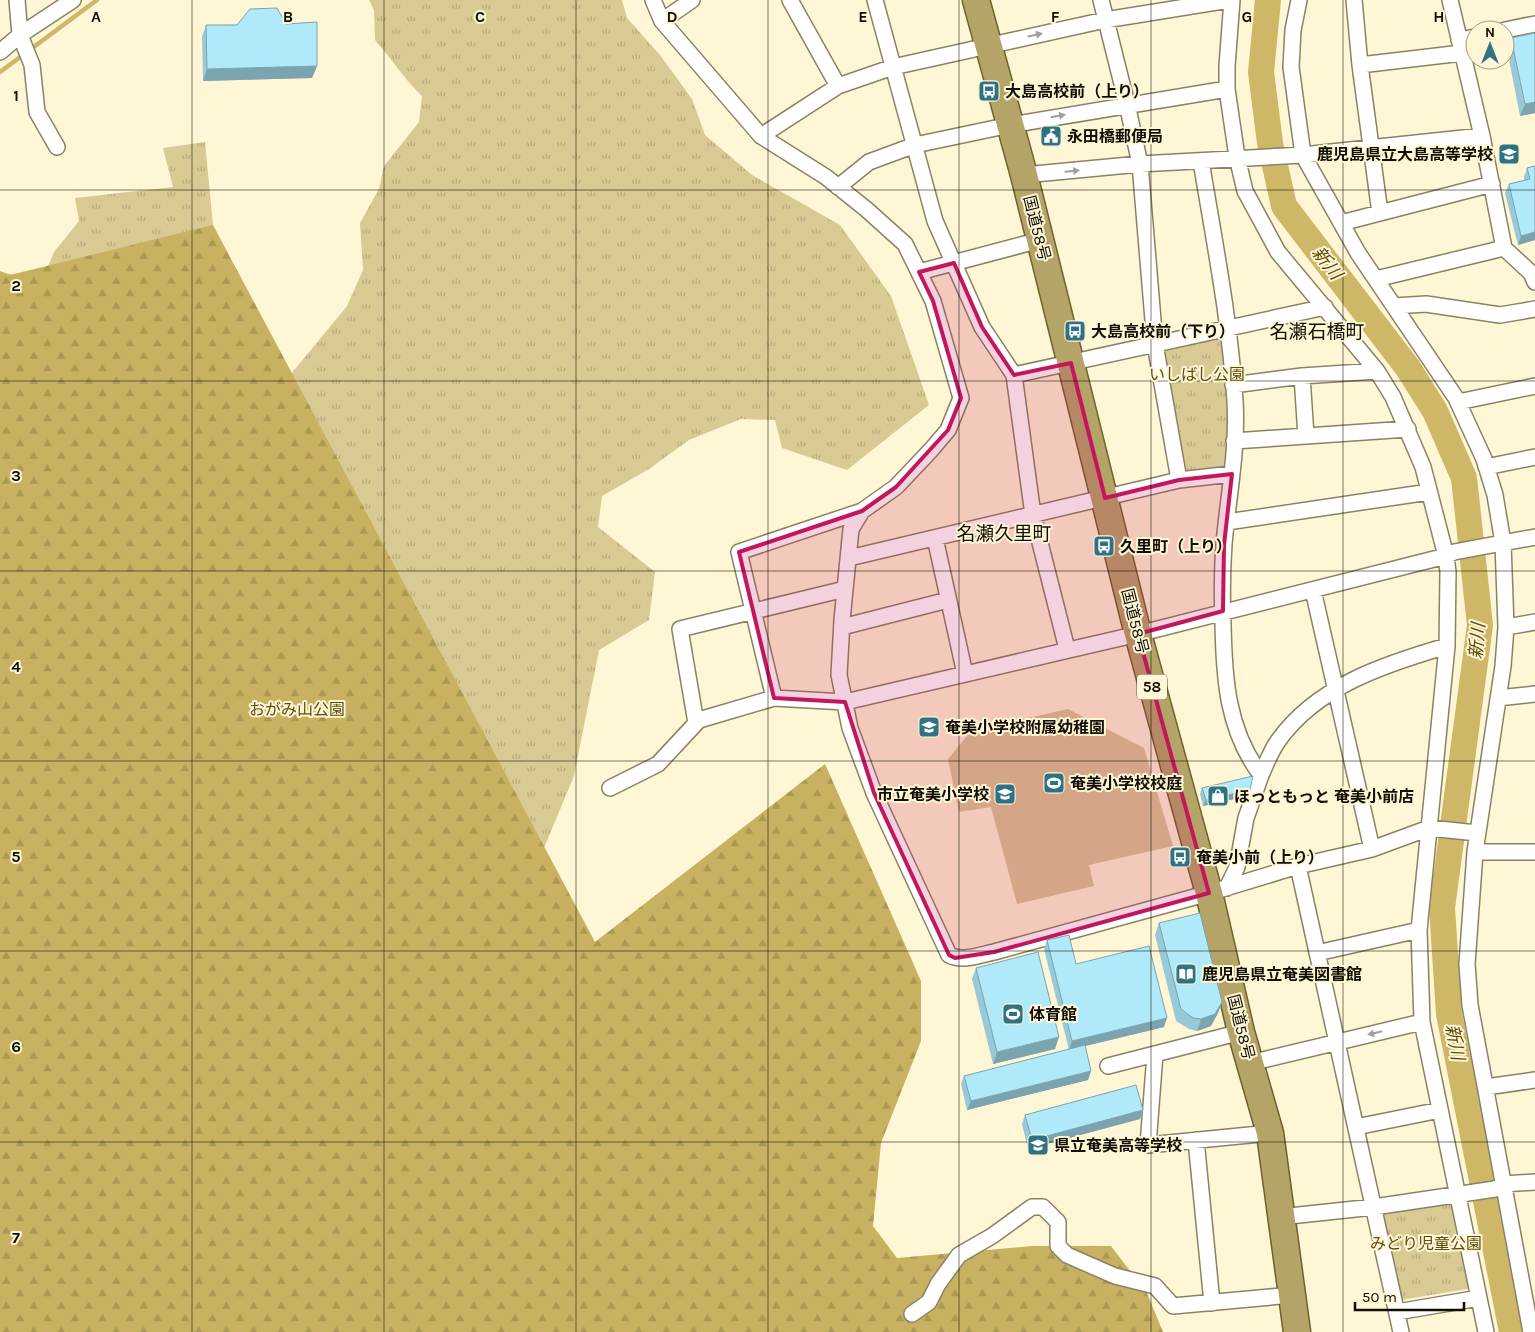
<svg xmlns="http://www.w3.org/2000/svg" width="1535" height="1332" viewBox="0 0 1535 1332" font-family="Karla,'Noto Sans JP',sans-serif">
<defs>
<pattern id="grass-tufts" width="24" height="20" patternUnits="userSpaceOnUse" patternTransform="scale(1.25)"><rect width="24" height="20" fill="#d9c993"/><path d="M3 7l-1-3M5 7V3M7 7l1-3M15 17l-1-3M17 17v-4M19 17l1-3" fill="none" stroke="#b9ab7d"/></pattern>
<pattern id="forest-firs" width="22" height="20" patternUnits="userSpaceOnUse" patternTransform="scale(1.25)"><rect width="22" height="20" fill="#c8b261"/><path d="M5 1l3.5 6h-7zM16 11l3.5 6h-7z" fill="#ab9853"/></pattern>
</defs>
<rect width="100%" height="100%" fill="#fff6d5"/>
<!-- grass -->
<path fill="url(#grass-tufts)" d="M369 0H622L627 18 660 55 692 99 705 135 752 175 840 225 891 296 929 405 847 470 782 448 775 420 741 419 689 440 649 469 602 496 598 527 655 572 649 620 599 650 574 776 539 860 0 272 42 281 54 252 79 221 75 198 173 187 163 148 205 142 213 225 226 277 277 391 347 306 363 270 360 223 379 189 384 166 419 122 422 96C404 79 392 59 375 40L374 10Z
M1227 332 1231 470 1181 475 1159 348Z
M1454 1197 1473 1288 1401 1300 1380 1209Z"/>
<!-- forest -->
<path fill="url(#forest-firs)" d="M213 225 595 942 825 764 921 981V1041L881 1143 873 1226 897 1258 1032 1246H1111L1147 1293 1163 1332H0V271L10 275Z"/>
<!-- garden -->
<path fill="#d9c993" d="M1068 709 1144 748 1173 846 1089 865 1094 886 1017 904 991 807 959 812 948 759 971 731Z"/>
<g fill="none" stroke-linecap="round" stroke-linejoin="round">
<!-- stream -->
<path stroke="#ceb867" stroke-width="4.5" d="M0 72 97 0"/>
<!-- river -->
<path stroke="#ceb867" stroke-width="26" d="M1268 0 1261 72 1270 143 1284 206 1408 368 1435 411 1464 478 1480 625 1442 908 1449 1014 1512 1332"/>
<!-- minor casing -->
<g stroke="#8a8264" stroke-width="18">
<path id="minor" d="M17 0 20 35 32 65 37 112 57 147
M653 0 662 21 761 136 826 177 866 209 905 244 933 301 961 398 948 430 931 450 896 487 862 511 851 529 842 620 839 675 850 728 874 793 949 955C963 962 980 955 994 952L1209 893 1298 866 1372 849 1429 828 1477 833
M790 0 838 86
M875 0 935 221 982 327 1014 375 1033 515 1067 649
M1232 0 1227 66V89L1237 157 1245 191 1278 252 1377 371 1393 397 1423 467 1446 556 1448 572 1447 646 1419 930 1422 1022 1486 1332
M1299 0 1293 30 1291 67 1303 155 1358 253 1456 398 1484 459 1495 495 1503 543 1506 627 1503 666 1475 852 1467 964 1470 1005 1531 1332
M1354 0 1360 65 1380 213
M1450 0 1482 136 1504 248 1531 273 1535 282
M662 21 692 0
M1505 30 1535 24
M1459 40 1475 37
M0 52 20 35 73 0
M1360 65 1462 53
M761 136 838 86 893 67 1105 20 1229 0
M1201 161C1214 240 1230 320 1235 401 1238 449 1228 497 1224 544 1222 571 1222 598 1223 624 1224 678 1227 730 1261 775L1246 818 1237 867 1227 888
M1024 175 1140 164 1303 155 1482 136
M838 187 869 162 915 145 1010 125 1227 89
M1341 223 1492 184
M919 272 1040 240
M1376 279 1504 248
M1394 306 1426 304 1500 315 1535 309
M1014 375 1325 307
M1302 376 1306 436
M1233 385 1302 376 1377 371
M1458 402 1535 386
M1234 441 1408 429
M1486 467 1535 457
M1179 480 1232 474
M1227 522 1429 492
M935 538 965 674
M849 558 1179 480 1155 344 1140 164 1127 104 1101 0
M1313 590 1372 849
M842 627 948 600
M1506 627 1535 622
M774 698 739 552 862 511
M1498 698 1535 694
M696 723 680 629 845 589
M1261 775C1266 764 1271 751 1278 741 1317 686 1385 664 1447 646
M610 788 658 764 699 720 774 698 845 702 1138 634 1446 556 1454 552 1535 537
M1475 852H1535
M1298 866 1401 1332
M1317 953 1419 930
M1155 1054 1148 1145 1270 1133
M1250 1063 1422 1022
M1108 1066 1241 1032
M1486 1087 1535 1080
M1356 1127 1440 1110
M1196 1140 1212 1303
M1280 1217 1374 1207 1495 1189 1503 1184 1535 1182
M1397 1312 1479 1298
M912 1314 929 1302 938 1284 959 1255 992 1236 1032 1207H1043L1058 1222V1246L1067 1255 1115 1276 1155 1286 1173 1306 1292 1295"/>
</g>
<!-- trunk casing -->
<g stroke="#6f612c" stroke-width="29">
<path id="trunk" d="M976 0 1024 175 1138 634 1209 893 1241 1032 1270 1133 1297 1332"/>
</g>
<!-- minor -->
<use href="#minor" stroke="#fff" stroke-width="15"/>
<!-- trunk -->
<use href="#trunk" stroke="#b4a468" stroke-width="26"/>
</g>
<!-- wall -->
<path fill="#97c9d7" d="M286 24 317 66 312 78 203 81 202 37 206 25Z
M1535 33V113L1520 116 1507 49 1511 38Z
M1535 166V240L1518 245 1505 193 1509 184 1524 180V177L1527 168Z
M1202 788 1250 790 1248 796 1203 806 1200 794Z
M1159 923 1222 1002 1218 1013 1211 1026 1197 1031 1189 1029 1176 1021 1155 935Z
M1047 940 1076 964 1164 1027 1085 1046 1091 1071 1088 1080 967 1110 961 1084 964 1076 1069 1050 1044 949Z
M976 968 1055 1049 993 1064 972 979Z
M1143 1110 1140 1119 1028 1149 1022 1124 1025 1115Z"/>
<!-- shaded-wall -->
<path fill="#7ba4af" d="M317 66 312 78 203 81 207 69Z
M1535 102V113L1520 116 1525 104Z
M1535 232V240L1518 245 1521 236Z
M1250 790 1248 796 1203 806 1206 800Z
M1222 1002 1218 1013 1211 1026 1197 1031 1201 1019Z
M1167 1018 1164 1027 1069 1050 1072 1041Z
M1059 1037 1055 1049 993 1064 997 1052Z
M1091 1071 1088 1080 967 1110 971 1101Z
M1143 1110 1140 1119 1028 1149 1032 1140Z"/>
<!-- building -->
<path fill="#b0eafa" stroke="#7ba4af" d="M277 8 286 24 317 22V66L207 69 206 25H237L250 9Z
M1535 33V102L1525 104 1511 38Z
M1535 166V232L1521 236 1509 184 1530 179 1527 168Z
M1253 776 1250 790 1206 800 1202 788Z
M1200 913 1222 1002 1215 1014 1201 1019 1193 1018 1181 1009 1159 923Z
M1069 935 1076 964 1149 946 1167 1018 1072 1041 1047 940Z
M1038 952 1059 1037 997 1052 976 968Z
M1085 1045 1091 1071 971 1101 964 1076Z
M1136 1085 1143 1110 1032 1140 1025 1115Z"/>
<!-- one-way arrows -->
<defs><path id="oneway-solid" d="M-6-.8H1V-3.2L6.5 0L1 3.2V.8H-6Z" transform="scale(1.25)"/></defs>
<g fill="#a09f9b">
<use href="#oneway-solid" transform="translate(1035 35) rotate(-12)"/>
<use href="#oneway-solid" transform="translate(1058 116) rotate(-10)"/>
<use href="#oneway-solid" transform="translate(1072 171) rotate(-5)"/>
<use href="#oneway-solid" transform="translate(1375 1033) rotate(167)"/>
</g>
<!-- marked area -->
<path fill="#c2185b" fill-opacity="0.2" stroke="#c2185b" stroke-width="4" stroke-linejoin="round" d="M954 263 982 327 1014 375 1071 363 1105 498 1179 480 1232 474 1224 545 1223 611 1138 634 1209 893 994 952 955 958 949 955 874 793 845 702 774 698 739 552 862 511 896 487 948 430 961 398 933 301 919 272Z"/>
<!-- grid -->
<path fill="none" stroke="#110e04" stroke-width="1" stroke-opacity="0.55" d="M192 0V1332M384 0V1332M576 0V1332M768 0V1332M959 0V1332M1151 0V1332M1343 0V1332M0 190H1535M0 381H1535M0 571H1535M0 761H1535M0 951H1535M0 1142H1535"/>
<!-- icons -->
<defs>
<g id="bus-square" transform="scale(1.125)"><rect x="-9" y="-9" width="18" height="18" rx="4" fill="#2f7283" stroke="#fff6d5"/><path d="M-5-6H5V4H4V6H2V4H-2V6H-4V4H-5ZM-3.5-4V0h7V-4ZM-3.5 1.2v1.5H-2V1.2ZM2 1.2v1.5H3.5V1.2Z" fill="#fff"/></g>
<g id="civic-square" transform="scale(1.125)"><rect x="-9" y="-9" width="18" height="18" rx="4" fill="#2f7283" stroke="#fff6d5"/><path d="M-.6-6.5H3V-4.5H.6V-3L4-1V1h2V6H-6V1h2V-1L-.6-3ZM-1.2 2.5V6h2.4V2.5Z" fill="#fff"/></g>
<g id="school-square" transform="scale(1.125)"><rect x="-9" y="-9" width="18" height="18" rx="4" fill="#2f7283" stroke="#fff6d5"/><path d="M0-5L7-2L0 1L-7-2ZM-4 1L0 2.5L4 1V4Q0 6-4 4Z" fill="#fff"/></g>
<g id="stadium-square" transform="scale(1.125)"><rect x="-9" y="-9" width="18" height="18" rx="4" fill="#2f7283" stroke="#fff6d5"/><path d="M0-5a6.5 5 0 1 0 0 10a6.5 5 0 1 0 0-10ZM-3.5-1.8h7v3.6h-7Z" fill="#fff"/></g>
<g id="shop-square" transform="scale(1.125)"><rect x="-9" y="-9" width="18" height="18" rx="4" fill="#2f7283" stroke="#fff6d5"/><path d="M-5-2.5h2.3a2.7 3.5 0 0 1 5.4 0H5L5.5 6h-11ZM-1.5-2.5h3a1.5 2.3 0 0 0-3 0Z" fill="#fff"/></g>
<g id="library-square" transform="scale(1.125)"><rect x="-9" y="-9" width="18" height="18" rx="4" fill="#2f7283" stroke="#fff6d5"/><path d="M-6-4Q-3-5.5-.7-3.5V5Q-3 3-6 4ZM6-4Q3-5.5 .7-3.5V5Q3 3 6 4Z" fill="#fff"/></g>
</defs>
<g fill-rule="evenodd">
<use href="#bus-square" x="989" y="91"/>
<use href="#civic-square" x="1051" y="136"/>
<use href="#school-square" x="1509" y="154"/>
<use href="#bus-square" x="1075" y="331"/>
<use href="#bus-square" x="1104" y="546"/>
<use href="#school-square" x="929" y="727"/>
<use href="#stadium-square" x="1054" y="783"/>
<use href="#school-square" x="1005" y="794"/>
<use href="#shop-square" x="1218" y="796"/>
<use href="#bus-square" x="1180" y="857"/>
<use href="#library-square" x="1186" y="974"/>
<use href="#stadium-square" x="1013" y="1014"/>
<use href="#school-square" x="1038" y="1145"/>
</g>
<g text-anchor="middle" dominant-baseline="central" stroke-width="4" stroke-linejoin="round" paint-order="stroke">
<!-- shield labels -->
<rect fill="#fff6d5" stroke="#585443" stroke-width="1" x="1137" y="674.5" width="30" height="25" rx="4"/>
<g font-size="15" font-weight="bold" fill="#110e04">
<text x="1152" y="687">58</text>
</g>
<!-- poi labels -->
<g font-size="16" font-weight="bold" fill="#110e04" stroke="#fff6d5" text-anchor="start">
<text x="1005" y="91">大島高校前（上り）</text>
<text x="1067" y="136">永田橋郵便局</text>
<text x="1493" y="154" text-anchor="end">鹿児島県立大島高等学校</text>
<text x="1091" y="331">大島高校前（下り）</text>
<text x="1120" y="546">久里町（上り）</text>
<text x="945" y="727">奄美小学校附属幼稚園</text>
<text x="1070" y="783">奄美小学校校庭</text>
<text x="989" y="794" text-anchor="end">市立奄美小学校</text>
<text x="1234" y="796">ほっともっと 奄美小前店</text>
<text x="1196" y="857">奄美小前（上り）</text>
<text x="1202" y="974">鹿児島県立奄美図書館</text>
<text x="1029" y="1014">体育館</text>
<text x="1054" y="1145">県立奄美高等学校</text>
</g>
<!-- street labels -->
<g font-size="16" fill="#110e04" stroke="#fff6d5">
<text transform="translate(1037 228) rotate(76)">国道58号</text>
<text transform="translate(1135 621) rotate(76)">国道58号</text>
<text transform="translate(1241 1027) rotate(76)">国道58号</text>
</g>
<!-- park labels -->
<g font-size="16" fill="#5c4c0d" stroke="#fff6d5">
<text x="1197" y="374">いしばし公園</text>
<text x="297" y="709">おがみ山公園</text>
<text x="1426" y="1243">みどり児童公園</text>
</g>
<!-- water labels -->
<g font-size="18" font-style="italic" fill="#5d4d0d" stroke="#fff6d5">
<text transform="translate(1327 263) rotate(52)">新川</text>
<text transform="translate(1477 641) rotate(-85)">新川</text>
<text transform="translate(1455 1042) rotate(79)">新川</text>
</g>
<!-- quarter labels -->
<g font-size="19" fill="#110e04" stroke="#fff6d5">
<text x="1317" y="332">名瀬石橋町</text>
<text x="1004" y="534">名瀬久里町</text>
</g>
</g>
<g font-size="16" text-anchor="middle" font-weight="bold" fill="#110e04" stroke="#fff6d5" stroke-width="4" stroke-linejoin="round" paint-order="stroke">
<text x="96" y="22">A</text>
<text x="288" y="22">B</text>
<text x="480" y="22">C</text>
<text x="672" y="22">D</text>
<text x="863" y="22">E</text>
<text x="1055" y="22">F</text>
<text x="1247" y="22">G</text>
<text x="1439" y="22">H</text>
<text x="16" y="101">1</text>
<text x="16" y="291">2</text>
<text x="16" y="481">3</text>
<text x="16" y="672">4</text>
<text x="16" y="862">5</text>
<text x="16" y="1052">6</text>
<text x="16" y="1243">7</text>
</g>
<!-- north arrow -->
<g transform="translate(1490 45)"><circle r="24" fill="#fff6d5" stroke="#a09981"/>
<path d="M0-4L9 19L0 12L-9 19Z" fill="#2f7283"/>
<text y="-8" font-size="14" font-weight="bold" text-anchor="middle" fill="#110e04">N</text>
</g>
<!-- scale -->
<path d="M1355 1302v8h109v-8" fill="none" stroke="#110e04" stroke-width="2.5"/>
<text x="1362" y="1302" font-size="15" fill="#110e04" stroke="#fff6d5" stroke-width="4" paint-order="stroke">50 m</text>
</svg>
